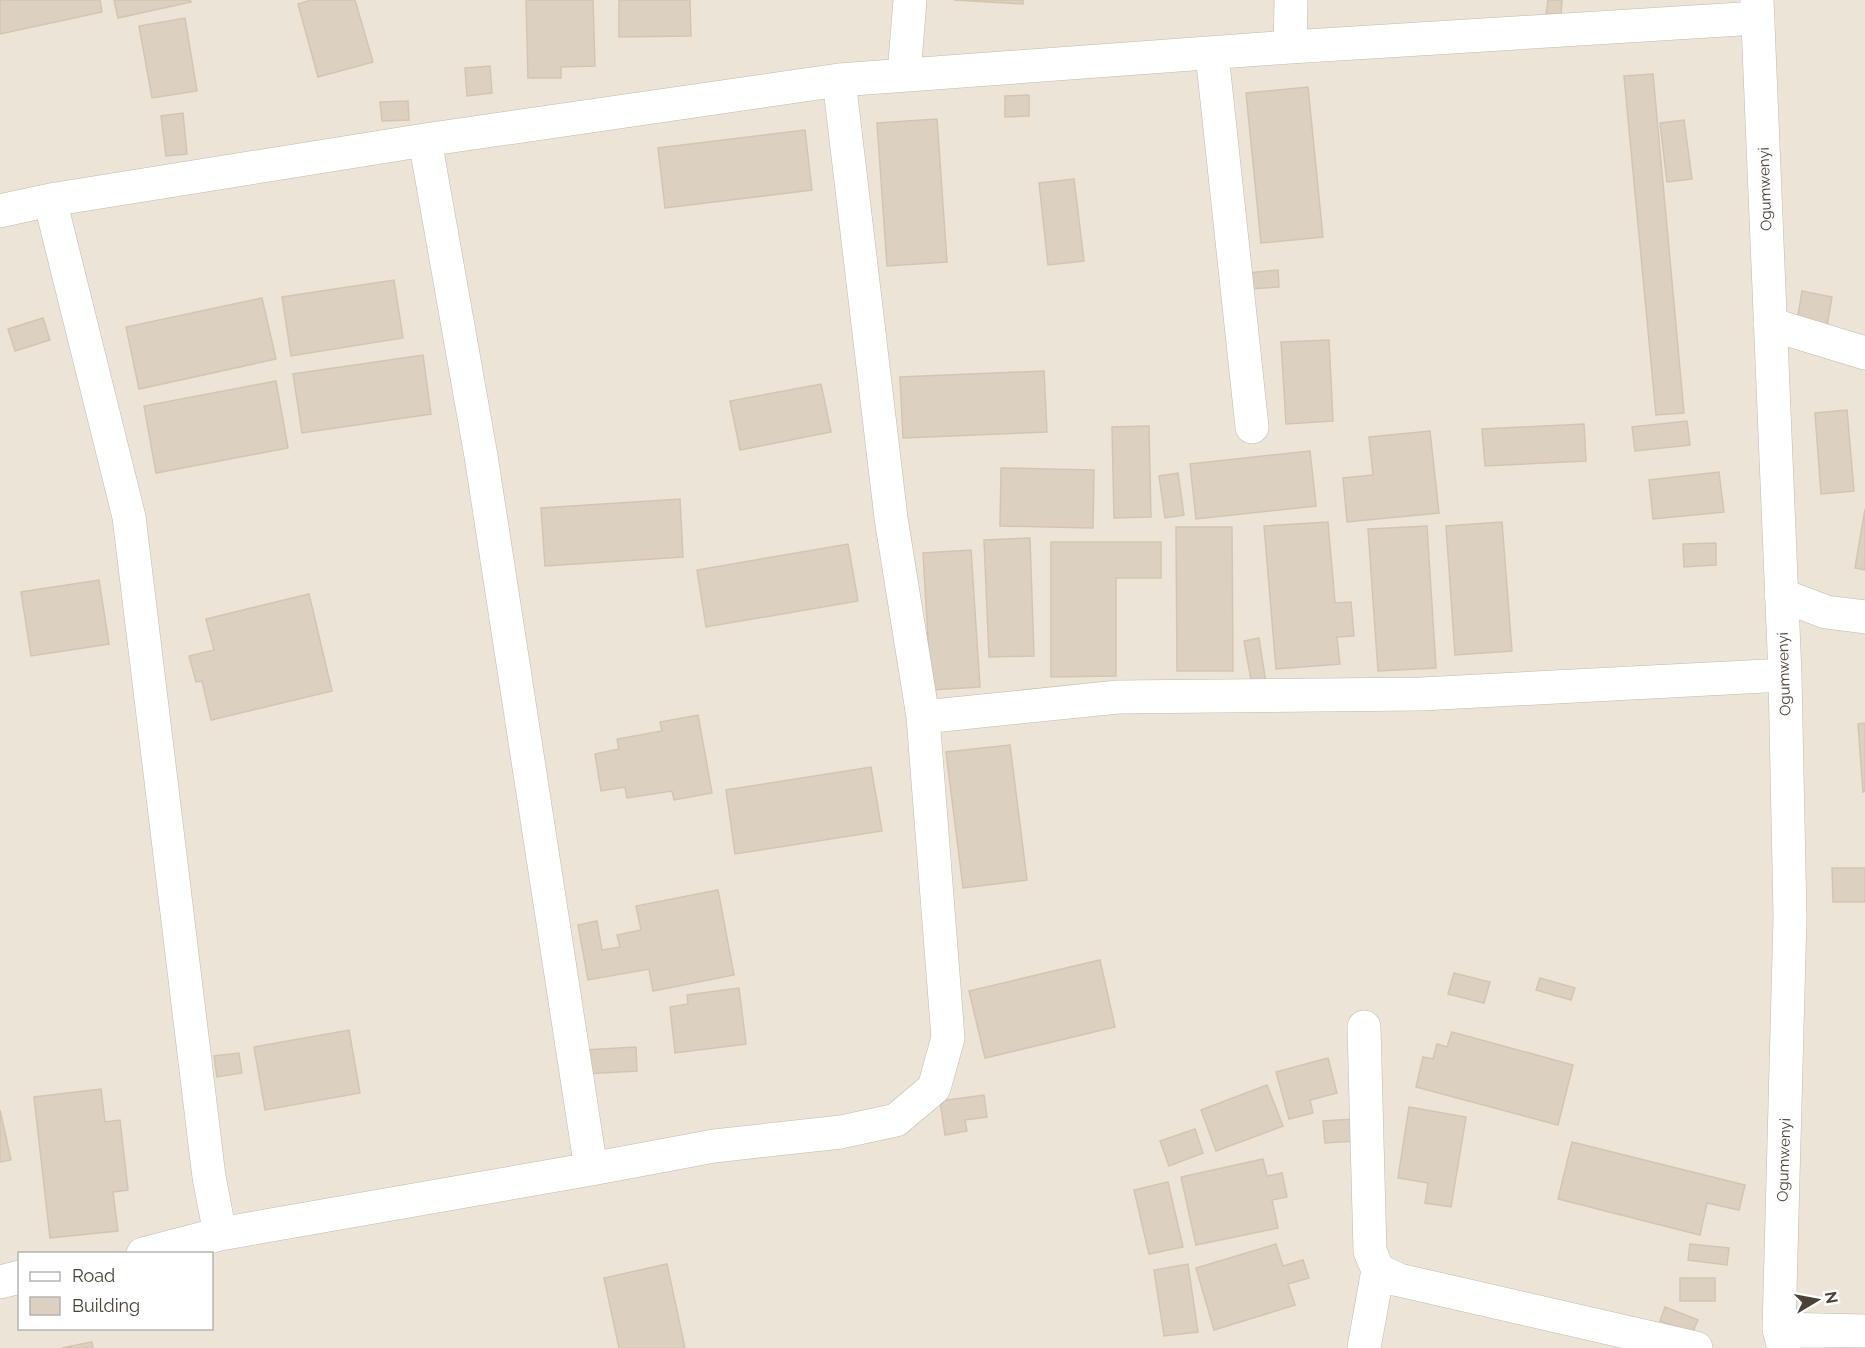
<svg xmlns="http://www.w3.org/2000/svg" width="1865" height="1348" viewBox="0 0 1865 1348" font-family="Raleway,sans-serif">
<rect width="100%" height="100%" fill="#f6f2ea"/>
<!-- residential -->
<path fill="#ebe4d7" fill-rule="evenodd" d="M0 0H1865V1348H0ZM20 1254H212V1328H20Z"/>
<!-- building -->
<path fill="#dcd0c1" stroke="#d5c5b0" stroke-width="1.5" d="M0 0H100L102 12 0 34Z
M114 0H190L191 2 118 18Z
M311 0H355L373 62 318 77 298 4Z
M526 0H593L595 66 561 67V78H528Z
M619 0H690L691 36 619 37Z
M954 0H1023V4Z
M1548 0H1562L1561 15 1546 14Z
M185 18 197 91 152 98 139 26Z
M490 66 492 93 467 96 465 68Z
M1653 74 1684 413 1656 415 1624 76Z
M1308 87 1323 237 1261 243 1246 93Z
M1029 95V116L1005 117V96Z
M408 101 409 120 382 121 380 102Z
M183 113 187 154 166 156 161 116Z
M937 119 947 262 887 266 877 123Z
M1684 120 1692 179 1667 182 1660 123Z
M805 130 812 190 665 208 658 148Z
M1074 179 1084 261 1048 265 1039 183Z
M1278 270 1279 287 1250 289 1248 273Z
M394 280 403 338 291 356 282 297Z
M1802 291 1832 297 1826 332 1796 328Z
M262 298 276 359 139 389 126 327Z
M43 318 50 340 15 351 8 329Z
M1329 340 1333 421 1286 424 1281 342Z
M423 355 431 414 302 433 293 374Z
M1044 371 1047 432 903 438 900 377Z
M276 381 288 448 156 473 144 406Z
M821 384 831 432 740 450 730 401Z
M1847 410 1854 491 1821 494 1815 413Z
M1687 421 1690 445 1635 451 1632 427Z
M1584 424 1586 461 1485 466 1482 429Z
M1149 426 1151 517 1114 518 1112 427Z
M1430 431 1439 513 1347 522 1343 478 1373 475 1369 437Z
M1310 451 1316 506 1196 519 1190 464Z
M1001 468 1094 470 1093 528 1000 526Z
M1719 472 1724 512 1653 519 1649 480Z
M1178 473 1184 515 1165 518 1159 476Z
M680 499 683 557 545 566 541 508Z
M1865 509V570L1855 568Z
M1328 522 1335 603 1351 602 1354 636 1337 637 1340 664 1276 669 1264 526Z
M1502 522 1512 651 1455 655 1446 526Z
M1427 526 1436 668 1378 671 1368 529Z
M1176 527H1232L1233 671H1177Z
M1030 538 1034 656 989 657 984 540Z
M1051 542H1161V578H1116V676L1051 677Z
M1716 543V565L1684 567 1683 544Z
M848 544 858 601 706 627 697 570Z
M971 550 980 687 931 690 923 553Z
M99 580 109 644 31 656 21 592Z
M309 594 332 691 211 720 202 681 196 682 189 656 214 650 206 619Z
M1259 638 1266 683 1252 685 1244 641Z
M698 715 712 793 674 800 672 791 627 798 625 787 601 791 595 754 619 749 617 739 662 731 660 722Z
M1865 723V791L1863 792 1858 724Z
M1010 745 1027 880 963 888 946 752Z
M871 767 882 831 735 854 726 790Z
M1832 868H1865V902H1833Z
M718 890 734 975 653 991 649 969 588 980 578 925 597 921 602 950 620 947 617 935 641 930 636 906Z
M1100 960 1115 1027 985 1058 969 991Z
M1454 973 1490 982 1484 1003 1448 994Z
M1540 978 1575 988 1571 1000 1536 990Z
M739 988 746 1044 675 1053 670 1007 688 1004 687 995Z
M349 1030 360 1093 265 1110 254 1047Z
M1452 1032 1573 1065 1558 1125 1416 1087 1423 1057 1433 1059 1437 1044 1447 1047Z
M636 1047 637 1071 585 1074 584 1050Z
M239 1053 242 1073 217 1077 214 1056Z
M1328 1058 1337 1093 1310 1100 1313 1113 1289 1119 1276 1072Z
M1267 1085 1283 1126 1216 1151 1201 1110Z
M101 1089 105 1122 120 1120 128 1190 113 1192 118 1231 50 1238 34 1097Z
M984 1095 987 1117 965 1120 967 1131 945 1135 940 1101Z
M1409 1107 1466 1117 1451 1207 1425 1203 1428 1183 1398 1178Z
M0 1110 11 1160 0 1162Z
M1353 1119 1355 1141 1325 1143 1323 1121Z
M1195 1129 1203 1153 1169 1166 1160 1141Z
M1572 1142 1745 1185 1739 1210 1707 1203 1700 1235 1558 1199Z
M1263 1159 1267 1176 1282 1173 1287 1197 1272 1200 1278 1228 1196 1245 1181 1177Z
M1168 1182 1183 1247 1149 1254 1134 1190Z
M1276 1244 1283 1266 1303 1260 1309 1278 1288 1284 1295 1305 1214 1330 1196 1268Z
M1690 1244 1729 1248 1727 1265 1688 1260Z
M667 1264 685 1348H619L604 1278Z
M1188 1264 1198 1332 1164 1336 1154 1270Z
M1680 1278H1715V1301H1680Z
M1665 1307 1698 1320 1692 1333 1660 1321Z
M92 1342 93 1348H62Z"/>
<g fill="none" stroke-linecap="round" stroke-linejoin="round">
<!-- street casing -->
<g stroke="#c3b9ab" stroke-width="34">
<path id="street" d="M1757 0 1785 675 1790 917 1779 1329 1784 1348
M1290 47 1291 0
M1212 54 1252 427
M904 74 910 0
M425 140 481 456 591 1169 714 1146 841 1132 896 1120 934 1088 948 1038 923 717 891 518 839 80
M50 200 129 517 209 1177 220 1234
M0 211 50 200 425 140 839 80 1290 47 1757 18
M1770 324 1865 353
M1781 595 1826 612 1865 617
M923 717 1118 697 1421 694 1785 675
M1364 1027 1370 1251 1378 1270 1399 1280 1696 1348
M143 1254 220 1234 591 1169
M0 1282 20 1277
M1779 1329 1865 1331
M1364 1348 1378 1270"/>
</g>
<!-- street -->
<use href="#street" stroke="#fff" stroke-width="33"/>
</g>
<g text-anchor="middle" dominant-baseline="central" stroke-width="5" stroke-linejoin="round" paint-order="stroke">
<!-- street labels -->
<g font-size="15" fill="#4b4237" stroke="#fff">
<text transform="translate(1765 189) rotate(-92)">Ogumwenyi</text>
<text transform="translate(1784 674) rotate(-92)">Ogumwenyi</text>
<text transform="translate(1784 1160) rotate(-88)">Ogumwenyi</text>
</g>
</g>
<!-- legend -->
<rect x="18" y="1252" width="195" height="78" fill="#ffffff" stroke="#b7b3af" stroke-width="1.5"/>
<rect x="30" y="1272" width="30" height="9" fill="#ffffff" stroke="#b7b3af" stroke-width="1.5"/>
<text x="72" y="1282" font-size="18" fill="#4b4237">Road</text>
<rect x="30" y="1297" width="30" height="18" fill="#dcd0c1" stroke="#b7b3af" stroke-width="1.5"/>
<text x="72" y="1312" font-size="18" fill="#4b4237">Building</text>
<!-- north arrow -->
<g transform="translate(1817 1300) rotate(80)" stroke="#ffffff" stroke-width="4.5" paint-order="stroke">
<path d="M0-4.5L10 22L0 15L-10 22Z" fill="#4b4237"/>
<text y="-9" font-size="16" font-weight="bold" text-anchor="middle" fill="#4b4237">N</text>
</g>
</svg>
